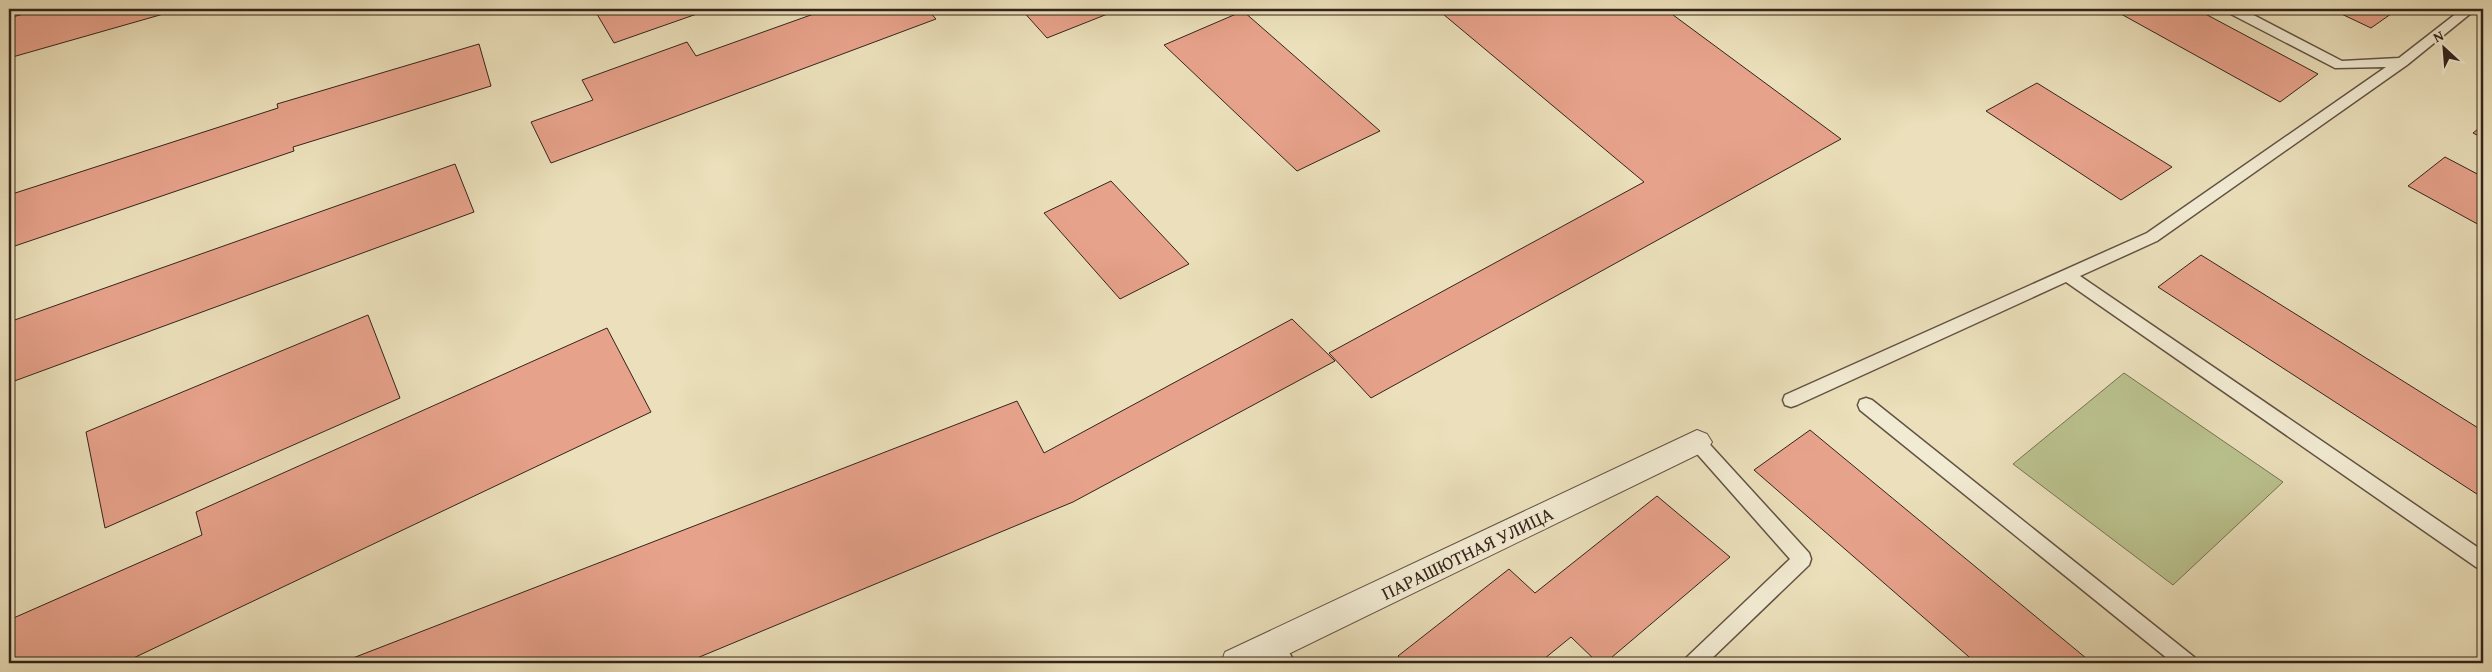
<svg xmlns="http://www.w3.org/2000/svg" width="2492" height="672" viewBox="0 0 2492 672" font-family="'Gentium Book Plus',serif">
<rect width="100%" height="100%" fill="#ebe0bb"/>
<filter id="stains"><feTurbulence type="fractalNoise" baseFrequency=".004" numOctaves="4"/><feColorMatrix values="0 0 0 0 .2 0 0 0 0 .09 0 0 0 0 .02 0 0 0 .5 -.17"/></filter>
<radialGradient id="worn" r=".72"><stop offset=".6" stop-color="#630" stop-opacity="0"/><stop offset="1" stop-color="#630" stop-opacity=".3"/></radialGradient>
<!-- green -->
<path fill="#bac28e" stroke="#777354" d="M2124 373 2283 482 2173 585 2013 464Z"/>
<!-- building -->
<path fill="#e7a28b" stroke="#34241b" d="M41 9H181L9 58V18Z
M594 9H711L614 43Z
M820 9H927L936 19 551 163 531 122 593 100 582 80 687 42 696 56 822 11Z
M1021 9H1120L1047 38Z
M1437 9H1665L1841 139 1371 398 1329 353 1644 182Z
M2112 9H2196L2318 74 2280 102Z
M2331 9H2398L2371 28Z
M1243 11 1380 131 1297 171 1164 45Z
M479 44 491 86 293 147 294 151 9 248V195L278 108 277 104Z
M2037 83 2172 167 2121 200 1986 111Z
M2483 125V138L2473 133Z
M2445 157 2483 177V227L2408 186Z
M455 164 474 212 9 383V322Z
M1111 181 1189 264 1120 299 1044 213Z
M2201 255 2483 431V498L2158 287Z
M368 315 400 398 105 528 86 432Z
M1292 319 1335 361 1073 502 685 663H340L1017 401 1044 453Z
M607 328 651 412 123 663H9V620L202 535 196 512Z
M1810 430 1862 473 2092 663H1976L1754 470Z
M1657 496 1730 557 1605 663H1598L1571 637 1539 663H1405L1398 656 1509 569 1535 593Z"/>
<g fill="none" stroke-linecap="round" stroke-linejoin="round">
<!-- service casing -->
<g stroke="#625343" stroke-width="3">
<path id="service" d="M2226 9H2242L2342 61 2399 58 2462 9H2476L2407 65 2157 241 2080 276 2483 551V569L2476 567 2066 282 1797 405 1791 407 1785 405 1783 400 1785 395 2147 233 2386 67 2335 68 2227 12Z
M1866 398 1872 400 2194 657 2197 663H2173L1860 410 1858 405 1860 400Z
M1697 435 1703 437 1809 553 1811 559 1809 565 1707 663H1684L1687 657 1790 559 1691 447 1688 442 1691 437Z
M1275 637 1282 640 1295 663H1275L1265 646 1268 640Z"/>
</g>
<!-- minor casing -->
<g stroke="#625343" stroke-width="2">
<path id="minor" d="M1697 430 1707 434 1712 442 1707 450 1270 663H1221L1225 652Z"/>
</g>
<!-- service -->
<use href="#service" fill="#f2ebd3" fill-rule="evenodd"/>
<!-- minor -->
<use href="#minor" fill="#f2ebd3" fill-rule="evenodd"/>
</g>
<g text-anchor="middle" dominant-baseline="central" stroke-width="4" stroke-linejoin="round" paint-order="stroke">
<!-- street labels -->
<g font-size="19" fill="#34241b" stroke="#f2ebd3">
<text transform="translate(1467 553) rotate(-26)">ПАРАШЮТНАЯ УЛИЦА</text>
</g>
</g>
<!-- margin -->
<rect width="2492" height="672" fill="none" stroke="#ebe0bb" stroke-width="30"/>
<rect x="10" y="10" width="2472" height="652" fill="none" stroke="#34241b" stroke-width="2.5"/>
<rect x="15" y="15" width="2462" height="642" fill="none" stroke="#34241b"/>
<!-- north arrow -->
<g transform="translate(2444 48) rotate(334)" stroke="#f2ebd3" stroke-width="4" paint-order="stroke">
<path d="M0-4L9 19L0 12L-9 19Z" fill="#34241b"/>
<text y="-8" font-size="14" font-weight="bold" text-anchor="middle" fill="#34241b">N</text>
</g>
<rect width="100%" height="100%" filter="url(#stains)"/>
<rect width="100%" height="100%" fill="url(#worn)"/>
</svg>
